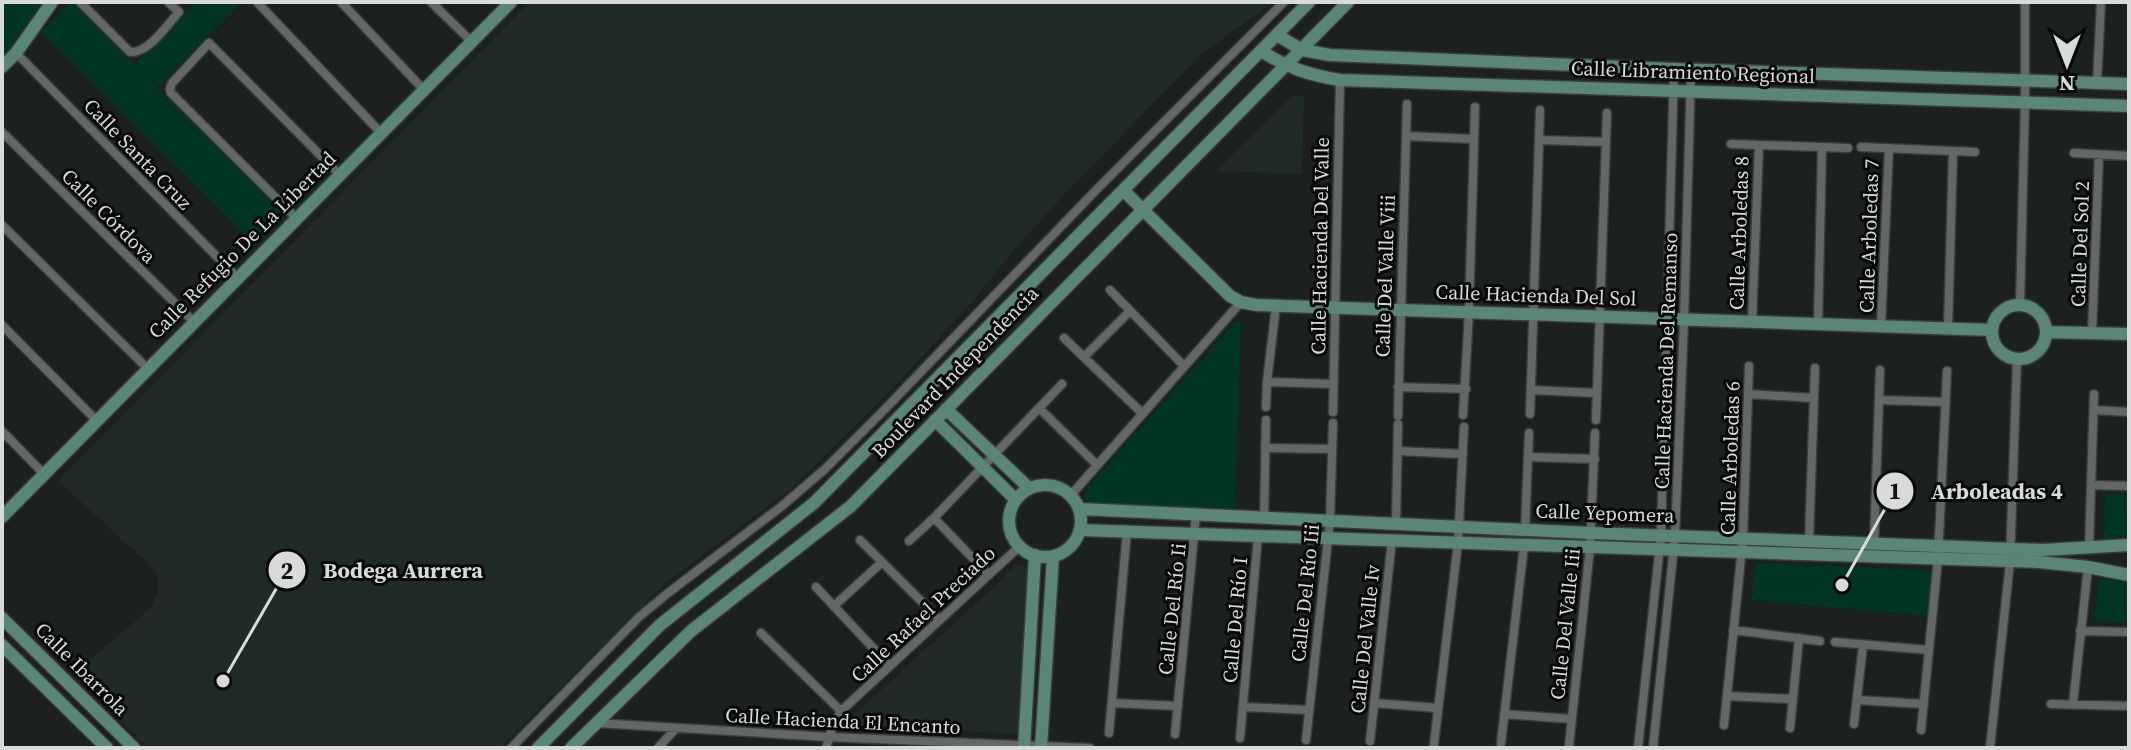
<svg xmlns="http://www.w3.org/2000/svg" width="2131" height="750" viewBox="0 0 2131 750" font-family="'Source Serif 4',serif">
<rect width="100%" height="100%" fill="#1c201e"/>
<!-- built -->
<path fill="#212b26" d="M530 2H1274L1201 54 1065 194 1011 253 972 302 893 388 792 488 663 585 500 748H147L74 673 151 608 158 591V577L150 565 58 481Z
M1294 94 1304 97 1302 174 1216 171Z
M1019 564 1029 569 1020 734 848 725 847 721Z"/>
<!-- green -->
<path fill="#003424" d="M2 2H45L19 40 2 57Z
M71 2 134 65 197 2H242L157 88 285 215 255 245 41 32Z
M1241 321 1235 513 1090 508 1085 499 1086 489 1235 322Z
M2105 494 2129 495V535L2106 539 2104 536Z
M1756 563 1932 570 1927 616 1751 600Z
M2105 577 2129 583V623L2094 621 2098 581Z"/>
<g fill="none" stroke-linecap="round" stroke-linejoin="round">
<!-- street casing -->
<g stroke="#393c3a" stroke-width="11">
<path id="street" d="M80 2 130 52C148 54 167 25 179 12L168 2
M257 2 381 133
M341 2 424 90
M431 2 472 42
M16 53 238 278
M2097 83 2101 2
M2 132 194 322
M1406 136 1473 139
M1540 140 1605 142
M1731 144 1848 148
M1861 147 1975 152
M2074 153 2129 156
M297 219 171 93 170 89 172 83 209 43 340 175
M2 225 148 369
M1110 290 1184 366
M2020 305 2025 102V2
M1752 323 1759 145
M1818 324 1822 147
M2 325 97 421
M1881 325 1889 148
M1948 328 1953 151
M2092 333 2099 155
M1064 338 1143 414
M1084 357 1130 311
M1267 382 1333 384
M1398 387 1466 389
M1531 390 1596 393
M1748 394 1813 398
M1879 400 1946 402
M1266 407 1267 382 1276 306
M1039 408 1097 465
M2094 410 2129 412
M1333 412 1340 80
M1530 414 1540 110
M1463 415 1469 312 1475 107
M1398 416 1407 104
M1596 420 1607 113
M2 431 44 474
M1265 448 1332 449
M1398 451 1463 454
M1529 457 1595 459
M2091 485 2129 486
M1071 495 1241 302
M934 518 989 575
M1264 519 1266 420
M1396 524 1398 424
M1525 530 1529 433
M860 540 940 620
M909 541 934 518 1062 384
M1809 541 1815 368
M1874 543 1880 370
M2089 548 2094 394
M816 587 890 666
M834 606 882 562
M1733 630 1820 641
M2080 631 2129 632
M761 633 841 711
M1835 642 1929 650
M1727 696 1793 699
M1857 700 1924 704
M1112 703 1178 706
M1374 703 1438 708
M2051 704 2129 706
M2073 704 2088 567
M1243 707 1309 710
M1504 714 1571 719
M596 723 829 737 1090 748
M1854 724 1863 645
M1724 725 1743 538 1749 366
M1790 728 1799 638
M1921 730 1938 559 1947 371
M1109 733 1127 531
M1175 734 1196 515
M1240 738 1258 536
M1306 740 1330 521 1333 423
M1370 741 1392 540
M1501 743 1524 546
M1434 744 1458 543 1464 427
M1569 746 1590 548 1595 433
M511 748 639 617 668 593 782 506 825 469 886 408 1101 185 1284 2
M658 748 676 728
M826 748 833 725 841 711 1020 546
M1638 748 1661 536 1674 69
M1653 748 1675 536 1684 321 1691 70
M1990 748 2010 562 2017 359"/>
</g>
<!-- secondary casing -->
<g stroke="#393c3a" stroke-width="15">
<path id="secondary" d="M1277 35 1302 50 1330 55 1674 69 2129 84
M1261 51C1288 68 1309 75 1340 80L2129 106
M2 67 16 53 52 2
M1124 191 1230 296 1241 302 1256 305 1992 330
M1992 332a27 27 0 1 1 54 0a27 27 0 1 1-54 0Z
M2046 332 2129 334
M946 409 1029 488
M935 420 1016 500
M1009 521a36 36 0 1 1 72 0a36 36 0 1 1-72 0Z
M1080 509 1591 533 2043 550 2129 545
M2 517 511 2
M1080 530 2039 562 2088 567 2129 575
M2 618 134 748
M2 645 107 748
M538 748 660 625 814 503 1309 2
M571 748 691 631 851 506 1348 2
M1024 748 1035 555
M1041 748 1053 556"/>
</g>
<!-- street -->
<use href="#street" stroke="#636866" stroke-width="8"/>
<!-- secondary -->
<use href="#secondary" stroke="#5b8576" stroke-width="12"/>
</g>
<g text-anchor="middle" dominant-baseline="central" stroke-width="6" stroke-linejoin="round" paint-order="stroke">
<!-- street labels -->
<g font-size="20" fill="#d9dbda" stroke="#080908">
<text transform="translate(1693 72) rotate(2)">Calle Libramiento Regional</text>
<text transform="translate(138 154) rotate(46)">Calle Santa Cruz</text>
<text transform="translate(109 216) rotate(45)">Calle Córdova</text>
<text transform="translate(1739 233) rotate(-88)">Calle Arboledas 8</text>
<text transform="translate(1869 236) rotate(-88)">Calle Arboledas 7</text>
<text transform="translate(2080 244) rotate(-88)">Calle Del Sol 2</text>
<text transform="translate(242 245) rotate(-45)">Calle Refugio De La Libertad</text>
<text transform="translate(1320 246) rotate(-89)">Calle Hacienda Del Valle</text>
<text transform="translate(1385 276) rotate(-88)">Calle Del Valle Viii</text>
<text transform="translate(1536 295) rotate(2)">Calle Hacienda Del Sol</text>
<text transform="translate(1666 361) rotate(-88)">Calle Hacienda Del Remanso</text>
<text transform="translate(955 372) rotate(-46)">Boulevard Independencia</text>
<text transform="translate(1730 458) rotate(-88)">Calle Arboledas 6</text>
<text transform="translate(1605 513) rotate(2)">Calle Yepomera</text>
<text transform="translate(1305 593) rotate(-84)">Calle Del Río Iii</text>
<text transform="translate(1172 609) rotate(-84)">Calle Del Río Ii</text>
<text transform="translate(923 614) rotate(-43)">Calle Rafael Preciado</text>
<text transform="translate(1235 620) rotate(-85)">Calle Del Río I</text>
<text transform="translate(1565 624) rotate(-84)">Calle Del Valle Iii</text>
<text transform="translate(1365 639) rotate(-84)">Calle Del Valle Iv</text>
<text transform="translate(82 669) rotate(45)">Calle Ibarrola</text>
<text transform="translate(843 721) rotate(3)">Calle Hacienda El Encanto</text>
</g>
</g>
<!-- callouts -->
<path fill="none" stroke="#d9dbda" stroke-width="3" d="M1842 585L1895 491M223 681L287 570"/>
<g fill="#d9dbda" stroke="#080908" stroke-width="3">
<circle cx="1842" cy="585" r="8"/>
<circle cx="223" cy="681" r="8"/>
<circle cx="1895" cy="491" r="20"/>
<circle cx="287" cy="570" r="20"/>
</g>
<g font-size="24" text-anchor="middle" font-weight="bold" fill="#111">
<text x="1895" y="499">1</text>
<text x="287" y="579">2</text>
</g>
<g font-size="22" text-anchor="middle" font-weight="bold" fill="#d9dbda" stroke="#080908" stroke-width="6" stroke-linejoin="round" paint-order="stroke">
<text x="1997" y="499">Arboleadas 4</text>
<text x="403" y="578">Bodega Aurrera</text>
</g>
<!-- border -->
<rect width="2131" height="750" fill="none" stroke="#d9dbda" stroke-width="8"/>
<!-- north arrow -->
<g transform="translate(2067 64) rotate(180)" stroke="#080908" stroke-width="6" paint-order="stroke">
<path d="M0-6L14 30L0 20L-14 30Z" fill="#d9dbda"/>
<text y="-12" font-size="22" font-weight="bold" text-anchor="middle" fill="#d9dbda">N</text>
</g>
</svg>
